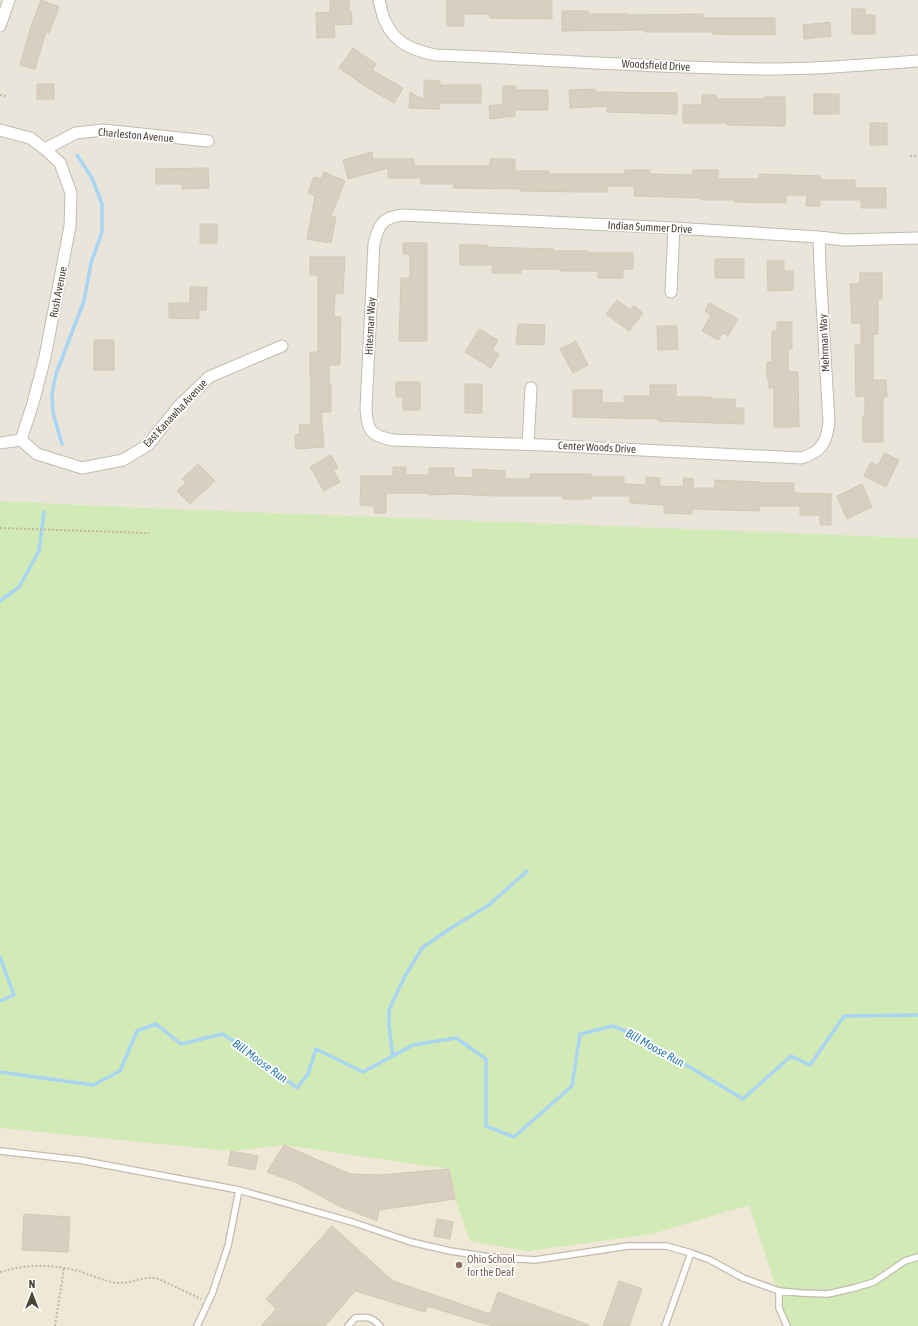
<svg xmlns="http://www.w3.org/2000/svg" width="918" height="1326" viewBox="0 0 918 1326" font-family="'Asap Condensed',sans-serif">
<rect width="100%" height="100%" fill="#f6f3ec"/>
<!-- residential -->
<path fill="#eae5da" d="M0 0H918V538L275 514 0 501Z"/>
<!-- education -->
<path fill="#efe8d6" d="M0 1105 749 1205 918 1326H0Z"/>
<!-- green -->
<path fill="#d2eab5" d="M0 501 146 508 918 538V1326H789L749 1205 652 1234 528 1251 470 1241 455 1199 449 1169 284 1145 231 1151 0 1128Z"/>
<g fill="none" stroke-linecap="round" stroke-linejoin="round">
<!-- stream -->
<path stroke="#a9d4f2" stroke-width="3.5" d="M62 444 53 413 52 394 56 374 84 301 91 263 102 232V204L92 178 77 155
M0 601 19 587 39 551 44 512
M0 957 14 995 0 1001
M393 1056 389 1026V1010L404 978 422 948 451 928 489 905 527 871
M0 1072 93 1085 120 1071 137 1031 156 1024 181 1044 222 1034 250 1051 297 1088 308 1074 316 1049 363 1072 413 1045 456 1038 486 1059V1126L514 1137 572 1086 580 1034 613 1026 636 1035 743 1099 791 1056 810 1065 844 1016 918 1015"/>
</g>
<!-- building -->
<path fill="#d8cfc1" stroke="#d3c7b4" d="M41 0 59 7 49 33 46 32 35 69 20 65 31 26Z
M330 0H349V11H351L352 24 334 25 335 37 317 38 316 13 330 12Z
M447 0H552V19L490 18V14H464V26H447Z
M852 9H865V15H875V34H852Z
M562 11H588V14H629V15L703 14V18H775V35L713 34V32H645V30L562 31Z
M830 22 831 36 804 39 803 25Z
M353 48 376 64 372 70 403 88 394 103 368 88 339 68Z
M424 80 440 81V85H481V103H439V109H440L409 108 410 92 424 100Z
M37 84H54V99H37Z
M503 86H516V90H548V110H515V116L490 119 489 106 503 104Z
M595 89V92L677 93V114L607 112V106L570 108 569 90Z
M814 94H839V114H814Z
M702 95H716V99H764V97H785V126L727 125V123H683V105H702Z
M870 123H887V145H870Z
M372 152 373 159H414V166H490V159H515V171H549V174H625V170H650V174L693 175V170H718V179H759V174L820 176V180H855V188H886V208H861V200H820V206H806L807 195H786V203L734 202V200H702V198L634 196V186H607V192H584L521 191V189L454 188V184H421V178H388V168L348 179 343 160Z
M208 168 209 188 182 189V184H156V169Z
M324 172 345 181 331 216 336 217 331 243 307 239 315 196 308 193 314 177 321 179Z
M200 224H217V243H200Z
M403 243H427V341H399L401 278H410V254H403Z
M460 245H487V247L554 249V251H588V253H633V269H623V278H598V271H560V269H521V273H492V265H460Z
M310 257H345L343 294 335 293 334 317H341L340 365H329V384H331V412H321L324 447 296 449 295 435 300 434 299 425 311 424V377H310V352H318V275H310Z
M715 259H744V278H715Z
M767 261H784V271H793V290L768 291Z
M860 273H882V299H878V334L873 335V380H886L887 397H883V442H863V416H865V396L856 397 855 345H861V323H852L850 284H860Z
M190 287H207L206 310H199V319L169 318V303H190Z
M617 300 630 310 634 306 643 313 629 331 606 314Z
M709 303 738 319 728 336 723 333 718 340 702 331 711 315 705 311Z
M777 322H792V349H788V372H798L799 427H774V388H769V379H767V362H772V331H777Z
M518 324 545 325 544 345 516 344Z
M657 326H677L678 349 658 350Z
M479 329 498 340 492 350 499 354 491 368 465 352Z
M94 340H114V370H94Z
M576 341 588 365 573 373 560 349Z
M396 382H420V410H403V397H396Z
M465 384H482V413H465Z
M650 385H676V397H711V399H735V408H744V424L658 421V419L573 417V390H602V403H624V396H650Z
M884 453 899 460 886 487 864 476 871 462 878 466Z
M331 455 338 468 333 470 340 482 324 491 310 467Z
M198 464 215 481 190 504 177 491 186 483 182 479Z
M393 467H406V475H429V468H454V477L473 478V469L505 471V479H530V474H591V477H624V484L646 485V477L660 478 659 486 683 487 684 478 693 479V488H715V480L760 482V483H794V493L831 494V525H820V515H800V506H759V511L692 509V514L664 513V505L630 503V496H591V499H563V496H496L454 494 429 495V493H386V513H374V506L360 505 361 476H393Z
M862 484 872 507 847 519 837 496Z
M284 1145 350 1174 380 1175 449 1169 455 1199 379 1210 377 1221 339 1206 295 1182 267 1172Z
M231 1151 258 1156 255 1170 228 1165Z
M24 1214 70 1217 68 1252 22 1250Z
M437 1219 453 1222 450 1239 434 1236Z
M332 1226 393 1281 490 1314 498 1292 589 1325 588 1326H492L427 1306 425 1312 355 1291 325 1326H261L276 1309 266 1299Z
M619 1281 642 1289 629 1326H603Z"/>
<g fill="none" stroke-linecap="round" stroke-linejoin="round">
<!-- lane casing -->
<g stroke="#c2bbae" stroke-width="8">
<path id="lane" d="M0 1151 79 1160 239 1190 352 1222 411 1242 450 1251 489 1257 535 1260 628 1246H666L691 1253 710 1260 743 1278 779 1291 801 1293 828 1294 854 1288 874 1282 905 1261 918 1257
M779 1291V1308L787 1326
M197 1326 212 1294 228 1246 239 1190
M348 1326 355 1318C368 1317 371 1316 380 1326
M665 1326 691 1253"/>
</g>
<!-- street casing -->
<g stroke="#c2bbae" stroke-width="13">
<path id="street" d="M379 0C381 7 382 15 385 21 395 44 413 50 435 55 550 59 664 69 779 69 825 69 872 64 918 61
M0 26 9 0
M0 130 30 138 45 149 76 133 103 130 208 141
M819 237 820 268 829 423C826 444 821 452 801 458L543 445 393 440C370 436 367 430 366 408L374 244C378 225 383 217 403 215L674 228 819 237 844 240 918 238
M671 292 674 228
M21 440 33 403 45 357 70 226 71 193 60 163 45 149
M0 443 21 440 37 454 82 468 123 460 148 445 178 407 209 377 282 346
M528 444 531 388"/>
</g>
<!-- path -->
<path stroke="#c4b79f" stroke-width="2" stroke-dasharray="2 2" stroke-linecap="butt" d="M0 95 6 96
M910 156H918
M0 528 149 533
M0 1272C26 1264 53 1264 78 1271 91 1275 104 1281 117 1283 131 1284 144 1275 159 1279L201 1299
M55 1326 64 1268"/>
<!-- lane -->
<use href="#lane" stroke="#fff" stroke-width="5.5"/>
<!-- street -->
<use href="#street" stroke="#fff" stroke-width="11"/>
</g>
<!-- markers -->
<circle fill="#8d6e63" stroke="#fff" stroke-width="1.5" cx="459" cy="1265" r="4"/>
<g text-anchor="middle" dominant-baseline="central" stroke-width="3.5" stroke-linejoin="round" paint-order="stroke">
<!-- street labels -->
<g font-size="11" fill="#4b4439" stroke="#fff">
<text transform="translate(656 65) rotate(3)">Woodsfield Drive</text>
<text transform="translate(136 135) rotate(5)">Charleston Avenue</text>
<text transform="translate(650 227) rotate(3)">Indian Summer Drive</text>
<text transform="translate(58 292) rotate(-79)">Rush Avenue</text>
<text transform="translate(370 326) rotate(-87)">Hitesman Way</text>
<text transform="translate(824 343) rotate(-93)">Mehrman Way</text>
<text transform="translate(175 413) rotate(-47)">East Kanawha Avenue</text>
<text transform="translate(597 447) rotate(3)">Center Woods Drive</text>
</g>
<!-- education labels -->
<g font-size="11" fill="#785e54" stroke="#fff" text-anchor="start">
<text x="467" y="1259">Ohio School<tspan x="467" dy="13">for the Deaf</tspan></text>
</g>
<!-- water labels -->
<g font-size="12" font-style="italic" fill="#2e7ab2" stroke="#fff">
<text transform="translate(655 1048) rotate(29)">Bill Moose Run</text>
<text transform="translate(260 1061) rotate(36)">Bill Moose Run</text>
</g>
</g>
<!-- north arrow -->
<g transform="translate(32 1294)" stroke="#ffffff" stroke-width="3" paint-order="stroke">
<path d="M0-3L7 15L0 10L-7 15Z" fill="#4b4439"/>
<text y="-6" font-size="11" font-weight="bold" text-anchor="middle" fill="#4b4439">N</text>
</g>
</svg>
